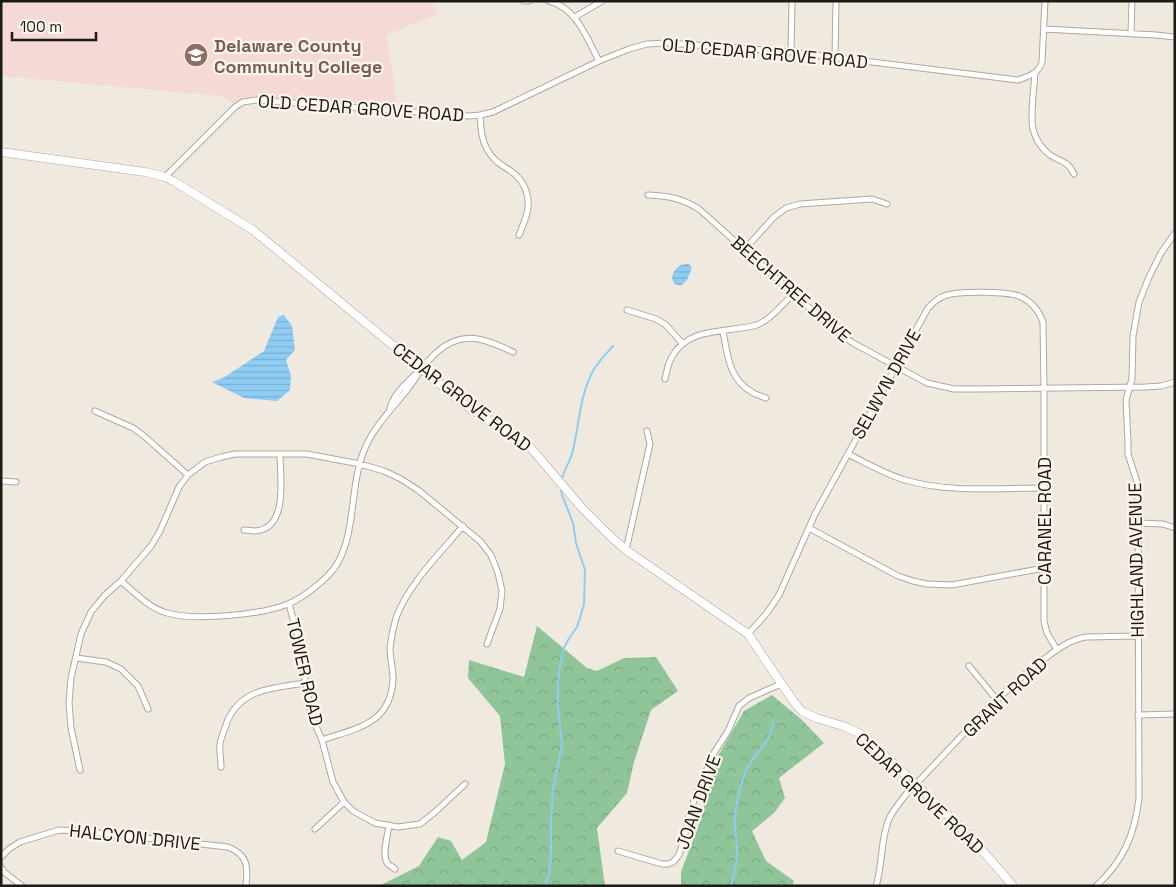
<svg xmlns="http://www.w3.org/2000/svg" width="1176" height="887" viewBox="0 0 1176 887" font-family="'Space Grotesk',sans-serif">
<defs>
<pattern id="forest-crowns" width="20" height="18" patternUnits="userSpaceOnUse" patternTransform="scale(1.25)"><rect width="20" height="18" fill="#90c599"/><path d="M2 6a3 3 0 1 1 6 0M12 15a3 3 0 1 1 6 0" fill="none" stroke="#7ca983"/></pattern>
<pattern id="water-rules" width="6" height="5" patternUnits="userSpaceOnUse" patternTransform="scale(1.25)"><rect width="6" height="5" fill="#8ecdf3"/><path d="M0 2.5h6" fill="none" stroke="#7aafd0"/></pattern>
</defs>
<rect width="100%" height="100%" fill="#f0e9e0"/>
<!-- education -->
<path fill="#f4d9d7" d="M1 1H431L437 14 387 35 397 107 269 98H254L242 100 234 104 221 96 1 76Z"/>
<!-- forest -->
<path fill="url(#forest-crowns)" d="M537 626 587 668 597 671 624 658 656 657 678 691 651 710 634 762 627 793 597 828 605 886H379L419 866 438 837 451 841 462 860 486 842 505 764 500 716 468 678 469 660 524 677Z
M772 695 802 720 824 743 779 778 785 798 774 813 752 831 766 861 794 881 792 886H681V872L699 824 719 754 744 711Z"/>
<!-- water -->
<path fill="url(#water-rules)" d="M689 264 692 268 687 280 682 285C679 285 675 285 674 283 669 277 675 268 681 265 683 264 686 264 689 264Z
M284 315 292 326 295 350 286 360 291 376 290 390 277 401 244 398 212 382 223 378 264 351 278 317Z"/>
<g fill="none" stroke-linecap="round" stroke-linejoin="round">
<!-- stream -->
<path stroke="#8ecdf3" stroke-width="2" d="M562 479C564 469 571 461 573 450 579 425 580 394 593 371 598 362 606 354 613 346
M545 886 549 874 551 855V823L553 789 562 746 558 706V686L560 664 564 648 568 640 577 627 580 618 584 604 585 570 576 543 573 523 562 495 561 489
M731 886C734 874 737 863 737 852 737 840 734 828 735 817 736 803 740 788 744 775 751 754 770 747 773 722"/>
<!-- street casing -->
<g stroke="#afa89f" stroke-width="7">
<path id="street" d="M524 1H529
M549 1C577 8 587 39 599 61
M575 17 602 1
M1044 29 1156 35 1175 37
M1131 34 1132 1
M791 52 792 1
M835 58 836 1
M1035 73C1034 88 1030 115 1033 129 1035 139 1042 149 1050 155 1061 162 1068 161 1074 174
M480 115C481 127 481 139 487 149 493 161 502 165 512 172 525 181 531 198 527 213 525 221 522 228 519 235
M165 177 235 107 243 102 256 100 269 101 469 116 480 115 493 112 599 61 629 49 647 44 667 43 791 52 1018 80C1029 76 1038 74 1042 62L1045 1
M648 195C669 196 681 198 699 209L834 330 853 343 927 383 954 389H979L1145 387 1161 386 1175 382
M744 250 774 217 786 208 800 204 872 199 887 204
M627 310 656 319 666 325 682 343
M723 331C727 353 729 380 752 392 756 395 761 396 766 398
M665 379C667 371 668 363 672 357 688 326 728 333 757 325 772 318 781 306 793 294
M390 408C395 391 408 382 421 369 426 364 431 357 437 352 463 329 486 339 513 352
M95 411 133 428 144 436 188 475
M848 454C866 463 885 474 905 480 949 493 998 488 1044 488
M1 481 16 482
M1138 523 1163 524 1175 528
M809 528 898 576 913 581 927 584 952 585 1044 568
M244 530C247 530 252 531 255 531 289 529 280 477 280 454
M626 550 650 444 647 431
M121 581C135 593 149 608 167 613 195 621 261 615 288 604 303 598 329 578 337 564 357 531 349 482 366 446 379 417 406 397 421 369
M289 604 296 630 300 649 311 715 322 740 333 782 344 802 353 811 375 823 398 827 420 824 435 812 465 784
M748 634 767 613 779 595 815 514 928 308C934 302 939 297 947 295 959 291 1010 291 1021 297 1032 302 1039 311 1043 322L1044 389V621L1047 633 1057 650
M76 658 106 662 121 669 138 686 148 709
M969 666 997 700
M1138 715 1175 714
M322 740C357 728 391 724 393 679 393 668 390 658 390 648 391 638 393 628 396 618 407 586 441 552 463 526
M221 767C221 760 219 751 220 744 221 737 225 729 227 722 241 688 274 688 305 683
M80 770 71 728 69 703 71 678 81 634 91 612 105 595 121 581 151 546 160 531 179 487 188 475 205 462 221 457 235 454H307L360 464 384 471 401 479 418 490 480 541 491 555 498 573 502 591 500 609 487 644
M389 825C388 835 381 856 388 864 390 866 393 867 395 869
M315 829 344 802
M618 851 662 864H668L673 862 679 855 684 838 689 815 697 792 714 753 728 731 739 706 749 698 781 684
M1 857 9 849 20 842 59 830 80 831 228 847C248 855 248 866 246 886
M1 867 4 872 22 886
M876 886C883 864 880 840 889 819 893 810 901 801 907 793 951 749 990 701 1039 663 1054 652 1067 640 1086 637L1138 636
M1096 886C1123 862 1135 834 1139 798L1138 492 1137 482 1128 454V442L1126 400 1132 379 1133 336 1139 302 1149 277 1161 253 1175 233"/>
</g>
<!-- secondary casing -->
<g stroke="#afa89f" stroke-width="9">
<path id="secondary" d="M1 152 145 172 165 177 175 182 253 230 447 390 468 407 531 448 582 508 610 536 626 550 748 634 785 689 797 706 803 712 816 718 843 726 859 733 867 739C918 786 969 832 1013 886"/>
</g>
<!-- street -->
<use href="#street" stroke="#fff" stroke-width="5"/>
<!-- secondary -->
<use href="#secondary" stroke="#fff" stroke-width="8"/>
</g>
<!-- icons -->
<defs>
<g id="university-disc" transform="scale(1.25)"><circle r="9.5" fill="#8d6e63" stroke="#fef6ed"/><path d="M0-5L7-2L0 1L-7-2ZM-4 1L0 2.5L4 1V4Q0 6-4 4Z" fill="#fff"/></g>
</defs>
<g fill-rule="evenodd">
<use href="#university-disc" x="196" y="55"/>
</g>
<g text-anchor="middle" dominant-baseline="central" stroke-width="4.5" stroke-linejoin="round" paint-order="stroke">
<!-- education labels -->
<g font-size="18" font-weight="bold" fill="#785e54" stroke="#fef6ed" text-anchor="start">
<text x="214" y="45">Delaware County<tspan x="214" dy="21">Community College</tspan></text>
</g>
<!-- street labels -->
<g font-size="18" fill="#1d1a17" stroke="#fef6ed">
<text transform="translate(765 53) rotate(5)">OLD CEDAR GROVE ROAD</text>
<text transform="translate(361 108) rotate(4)">OLD CEDAR GROVE ROAD</text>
<text transform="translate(791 289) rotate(41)">BEECHTREE DRIVE</text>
<text transform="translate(886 384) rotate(-61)">SELWYN DRIVE</text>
<text transform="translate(462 397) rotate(37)">CEDAR GROVE ROAD</text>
<text transform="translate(1044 521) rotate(-90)">CARANEL ROAD</text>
<text transform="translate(1136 560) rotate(-91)">HIGHLAND AVENUE</text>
<text transform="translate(305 672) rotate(77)">TOWER ROAD</text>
<text transform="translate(1005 697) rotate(-43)">GRANT ROAD</text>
<text transform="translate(920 793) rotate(43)">CEDAR GROVE ROAD</text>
<text transform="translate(698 802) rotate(-70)">JOAN DRIVE</text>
<text transform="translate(135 837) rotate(6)">HALCYON DRIVE</text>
</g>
</g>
<!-- border -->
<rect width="1176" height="887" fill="none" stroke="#1d1a17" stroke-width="5"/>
<!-- scale -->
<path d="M12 32v8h84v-8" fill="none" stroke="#1d1a17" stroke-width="2.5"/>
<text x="20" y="32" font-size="15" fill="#1d1a17" stroke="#fef6ed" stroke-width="4" paint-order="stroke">100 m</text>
</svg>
